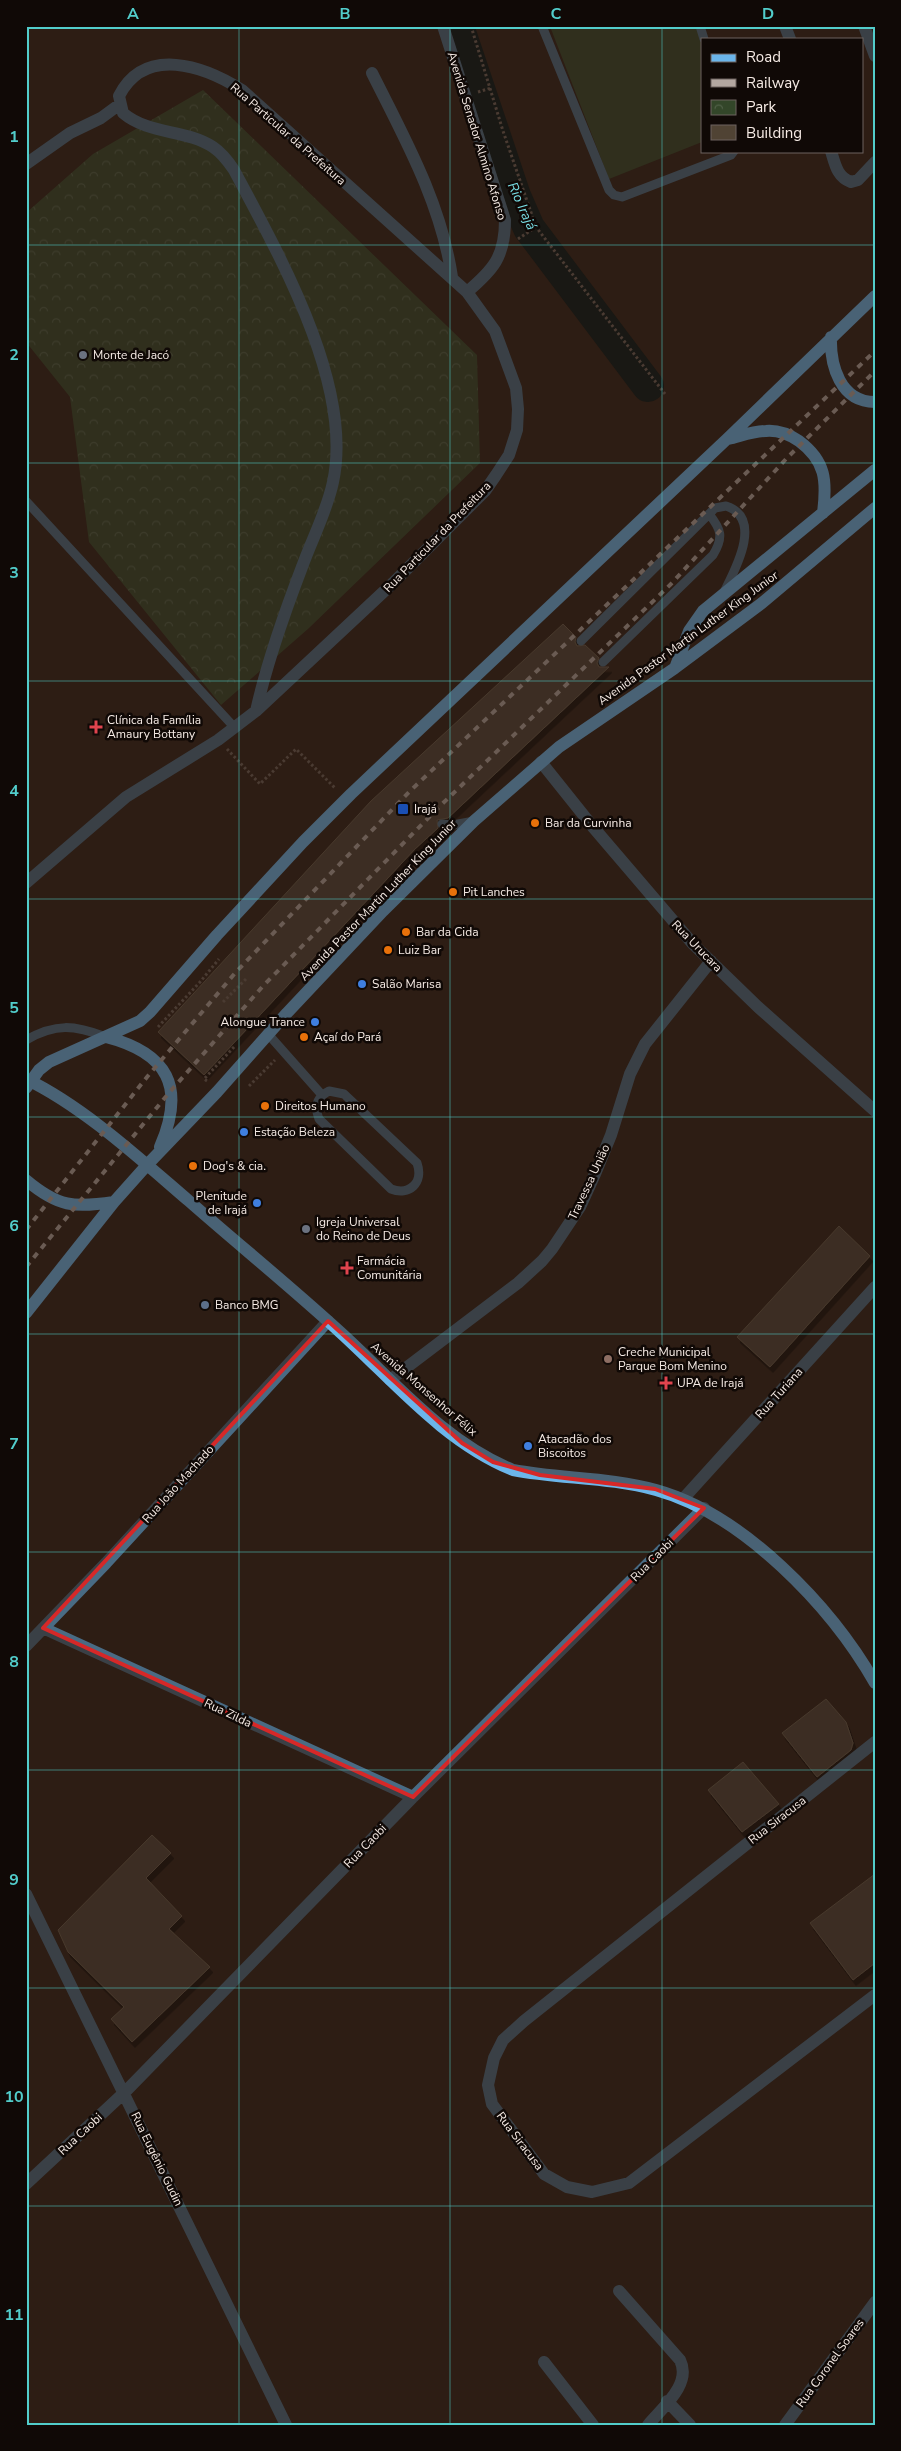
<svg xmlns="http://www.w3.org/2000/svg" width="901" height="2451" viewBox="0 0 901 2451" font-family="'Nunito Sans',sans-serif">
<defs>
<pattern id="park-crowns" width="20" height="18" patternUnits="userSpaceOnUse" patternTransform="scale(1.25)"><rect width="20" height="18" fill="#334629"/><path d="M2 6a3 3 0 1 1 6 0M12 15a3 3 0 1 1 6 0" fill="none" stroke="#516148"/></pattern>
<filter id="shadow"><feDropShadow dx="3" dy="5.5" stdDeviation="0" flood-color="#0009"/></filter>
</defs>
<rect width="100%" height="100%" fill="#2d1d14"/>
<!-- green -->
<path fill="#334629" d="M559 26H696L702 42V142L609 179 551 29Z"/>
<!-- park -->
<path fill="url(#park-crowns)" d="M203 90 477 355 480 463 309 628 221 705 89 542 70 397 26 342V213L93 154Z"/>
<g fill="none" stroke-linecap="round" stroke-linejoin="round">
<!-- river -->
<path stroke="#011214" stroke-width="32" d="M458 26 515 196 529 228 648 386"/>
</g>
<!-- building -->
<path fill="#504334" stroke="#675a4a" filter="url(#shadow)" d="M563 624 576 637 575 642 577 646 585 645 599 658 597 663 599 667H609L448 818 437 820 438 828 415 849 204 1075 158 1032 371 801Z
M839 1226 870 1256 770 1367 737 1337Z
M826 1699 846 1722 853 1743 851 1750 817 1777 782 1733Z
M743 1762 779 1804 742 1832 708 1790Z
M152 1835 171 1853 146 1878 182 1916 169 1929 210 1967 132 2042 111 2019 124 2007 68 1952 58 1930Z
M875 1874V1963L853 1980 810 1923Z"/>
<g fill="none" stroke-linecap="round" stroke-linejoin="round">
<!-- path -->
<path stroke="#6d5f57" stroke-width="3" stroke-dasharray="2.5 2.5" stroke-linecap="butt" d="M471 26 503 131 536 227 665 394
M478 92 491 88
M518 239 536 227
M227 749 260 784 296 749 336 789
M223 1002 246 979
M158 1027 200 982 219 959
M207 1081 204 1079 235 1046
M249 1086 275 1060"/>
<!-- service -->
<path stroke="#496b84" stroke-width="9" d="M542 26 609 190 614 195 622 197 731 155 734 151
M700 26 704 39
M26 501 235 728
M581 641 709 514 715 508 726 506C763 518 736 568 725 590
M603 662 713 555C724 537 721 529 709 514
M442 824 453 825 474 821
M268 1034 322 1095
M26 1040C56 1023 74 1025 106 1037
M329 1091 344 1094 417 1163C424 1183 409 1196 391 1189L319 1119C314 1106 317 1097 329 1091Z"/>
<!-- minor -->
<path stroke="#496b84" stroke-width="12" d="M443 26 505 220C505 257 493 270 467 292
M785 26 790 39
M864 26 875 56
M372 73C405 139 441 203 452 277
M831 151C835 164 837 177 851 182L858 180 875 162
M26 164 70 133 101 118 120 104
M541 762 593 827 693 944 758 1007 875 1111
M26 883 126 797 218 740 256 711 393 583 485 491 496 475 509 455 517 430 518 409 516 388 495 331 467 292 242 90C204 66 145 45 119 96L123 113C149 135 186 129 213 147 222 153 228 161 234 170 278 253 354 385 333 482 327 511 312 539 302 567 284 614 267 662 256 711
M390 1380 518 1283 542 1261 552 1249 580 1207 595 1174 611 1135 630 1074 645 1044 711 961
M683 1499 875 1287
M43 1628 413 1797
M26 1646 106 1563 328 1321
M875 1742 524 2021 503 2040 494 2058 488 2085 492 2104 544 2174 567 2187 592 2192 629 2183 875 1995
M26 1894 286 2425
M26 2184 125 2092 413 1797 704 1508
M619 2291 680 2360C692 2384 663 2407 648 2425
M544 2362 593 2425
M667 2401 690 2425
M785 2425 875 2302"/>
<!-- primary -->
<path stroke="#6bb5ea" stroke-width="12" d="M831 337C830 365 840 402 875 402
M728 439C741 436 753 431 766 431 778 430 790 435 799 441 826 461 827 481 823 513
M675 668 689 631 703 611 875 470
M106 1037C168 1053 186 1087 160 1147
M26 1079C84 1107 140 1159 189 1201 239 1245 291 1287 340 1332 394 1381 444 1442 513 1470 560 1479 610 1477 656 1490 743 1514 831 1606 875 1683
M26 1088 39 1070 49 1062 140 1021 150 1012 217 935 303 842 351 794 727 439 875 296
M26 1180C58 1207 74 1208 114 1202
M26 1313 114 1202 147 1165 217 1092 287 1013 383 911 474 821 559 747 675 668 762 603 875 508"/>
<!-- rail -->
<path stroke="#b3a7a0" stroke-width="4" stroke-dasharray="6 6" stroke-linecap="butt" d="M26 1230 147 1077 236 972 409 792 875 351
M26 1267 168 1094 263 986 439 807 671 584 786 459 875 371"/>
</g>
<!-- marked area -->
<path d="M0 0H901V2451H0ZM328 1321 462 1443 493 1462 540 1475 655 1489 704 1508 413 1797 43 1628Z" fill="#2d1d14" fill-opacity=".55" fill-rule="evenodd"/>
<path fill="none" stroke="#d62828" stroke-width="4" stroke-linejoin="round" d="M328 1321 462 1443 493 1462 540 1475 655 1489 704 1508 413 1797 43 1628Z"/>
<!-- grid -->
<path fill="none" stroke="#52cdcb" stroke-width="1" stroke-opacity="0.55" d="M239 26V2425M450 26V2425M662 26V2425M26 245H875M26 463H875M26 681H875M26 899H875M26 1117H875M26 1334H875M26 1552H875M26 1770H875M26 1988H875M26 2206H875"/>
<!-- markers -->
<g fill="#6b7280" stroke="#100906" stroke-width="2">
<circle cx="83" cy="355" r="5"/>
<circle cx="306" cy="1229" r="5"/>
</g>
<g fill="#e0444e" stroke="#100906" stroke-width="2">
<path d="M93.5 719.5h5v5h5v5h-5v5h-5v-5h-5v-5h5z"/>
<path d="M344.5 1260.5h5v5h5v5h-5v5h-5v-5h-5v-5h5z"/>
<path d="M663.5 1375.5h5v5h5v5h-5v5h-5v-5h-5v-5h5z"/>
</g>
<rect fill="#1a4fb4" stroke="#100906" stroke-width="2" x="397" y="803" width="12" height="12" rx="2.5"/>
<g fill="#e8710a" stroke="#100906" stroke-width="2">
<circle cx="535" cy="823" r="5"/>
<circle cx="453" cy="892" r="5"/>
<circle cx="406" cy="932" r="5"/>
<circle cx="388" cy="950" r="5"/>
<circle cx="304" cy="1037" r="5"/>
<circle cx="265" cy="1106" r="5"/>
<circle cx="193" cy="1166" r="5"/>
</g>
<g fill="#3f7fe0" stroke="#100906" stroke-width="2">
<circle cx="362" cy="984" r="5"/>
<circle cx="315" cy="1022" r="5"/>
<circle cx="244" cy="1132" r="5"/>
<circle cx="257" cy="1203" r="5"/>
<circle cx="528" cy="1446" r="5"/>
</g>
<circle fill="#5c6f8a" stroke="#100906" stroke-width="2" cx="205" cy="1305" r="5"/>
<circle fill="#8d6e63" stroke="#100906" stroke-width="2" cx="608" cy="1359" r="5"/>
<g text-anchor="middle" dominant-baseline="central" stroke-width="5" stroke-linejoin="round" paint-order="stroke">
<!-- street labels -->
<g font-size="12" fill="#f6ebe5" stroke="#100906">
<text transform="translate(288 134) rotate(41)">Rua Particular da Prefeitura</text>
<text transform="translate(477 136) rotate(73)">Avenida Senador Almino Afonso</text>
<text transform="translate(437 537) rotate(-46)">Rua Particular da Prefeitura</text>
<text transform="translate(688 638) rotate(-36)">Avenida Pastor Martin Luther King Junior</text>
<text transform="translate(378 900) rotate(-46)">Avenida Pastor Martin Luther King Junior</text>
<text transform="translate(697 946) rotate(46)">Rua Urucara</text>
<text transform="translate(589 1182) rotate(-65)">Travessa União</text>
<text transform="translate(424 1389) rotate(41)">Avenida Monsenhor Félix</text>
<text transform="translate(779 1393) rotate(-48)">Rua Turiana</text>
<text transform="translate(178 1484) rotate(-48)">Rua João Machado</text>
<text transform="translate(652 1560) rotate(-45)">Rua Caobi</text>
<text transform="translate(228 1713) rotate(25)">Rua Zilda</text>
<text transform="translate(777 1820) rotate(-38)">Rua Siracusa</text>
<text transform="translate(365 1846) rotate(-46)">Rua Caobi</text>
<text transform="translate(80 2134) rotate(-43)">Rua Caobi</text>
<text transform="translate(520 2141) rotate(53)">Rua Siracusa</text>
<text transform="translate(157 2159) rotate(64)">Rua Eugênio Gudin</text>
<text transform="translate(830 2363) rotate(-54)">Rua Coronel Soares</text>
</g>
<!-- poi labels -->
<g font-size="12" fill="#f6ebe5" stroke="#100906" text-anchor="start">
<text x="93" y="355">Monte de Jacó</text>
<text x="107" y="720">Clínica da Família<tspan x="107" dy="14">Amaury Bottany</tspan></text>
<text x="414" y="809">Irajá</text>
<text x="545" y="823">Bar da Curvinha</text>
<text x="463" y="892">Pit Lanches</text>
<text x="416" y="932">Bar da Cida</text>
<text x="398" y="950">Luiz Bar</text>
<text x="372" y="984">Salão Marisa</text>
<text x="305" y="1022" text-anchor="end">Alongue Trance</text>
<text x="314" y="1037">Açaí do Pará</text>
<text x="275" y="1106">Direitos Humano</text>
<text x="254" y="1132">Estação Beleza</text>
<text x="203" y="1166">Dog's &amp; cia.</text>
<text x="247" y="1196" text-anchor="end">Plenitude<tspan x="247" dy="14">de Irajá</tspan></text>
<text x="316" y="1222">Igreja Universal<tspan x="316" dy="14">do Reino de Deus</tspan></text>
<text x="357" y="1261">Farmácia<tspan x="357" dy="14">Comunitária</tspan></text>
<text x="215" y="1305">Banco BMG</text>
<text x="618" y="1352">Creche Municipal<tspan x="618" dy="14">Parque Bom Menino</tspan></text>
<text x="677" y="1383">UPA de Irajá</text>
<text x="538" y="1439">Atacadão dos<tspan x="538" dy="14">Biscoitos</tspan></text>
</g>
<!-- water labels -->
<g font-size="14" font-style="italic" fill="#79dee5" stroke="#100906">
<text transform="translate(522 206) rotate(66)">Rio Irajá</text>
</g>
</g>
<!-- border -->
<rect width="901" height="2451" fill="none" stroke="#100906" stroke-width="55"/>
<!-- legend -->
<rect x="701" y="38" width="162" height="115" fill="#100906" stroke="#6c635f"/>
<rect x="711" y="54" width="25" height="8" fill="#6bb5ea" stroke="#6c635f"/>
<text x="746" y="62" font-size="15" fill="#f6ebe5">Road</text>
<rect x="711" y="79" width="25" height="8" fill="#b3a7a0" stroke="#6c635f"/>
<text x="746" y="88" font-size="15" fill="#f6ebe5">Railway</text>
<rect x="711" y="100" width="25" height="15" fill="url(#park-crowns)" stroke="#6c635f"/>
<text x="746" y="112" font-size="15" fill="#f6ebe5">Park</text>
<rect x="711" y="125" width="25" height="15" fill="#504334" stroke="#6c635f"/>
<text x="746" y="138" font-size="15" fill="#f6ebe5">Building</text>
<rect x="28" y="28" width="846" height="2396" fill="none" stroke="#52cdcb" stroke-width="2"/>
<g font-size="16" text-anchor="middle" font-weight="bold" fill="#52cdcb">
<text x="133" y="19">A</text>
<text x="345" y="19">B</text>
<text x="556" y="19">C</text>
<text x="768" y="19">D</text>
<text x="14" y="142">1</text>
<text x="14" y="360">2</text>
<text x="14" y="578">3</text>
<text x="14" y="796">4</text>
<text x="14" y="1013">5</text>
<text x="14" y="1231">6</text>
<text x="14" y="1449">7</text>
<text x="14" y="1667">8</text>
<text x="14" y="1885">9</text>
<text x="14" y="2102">10</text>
<text x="14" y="2320">11</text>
</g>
</svg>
